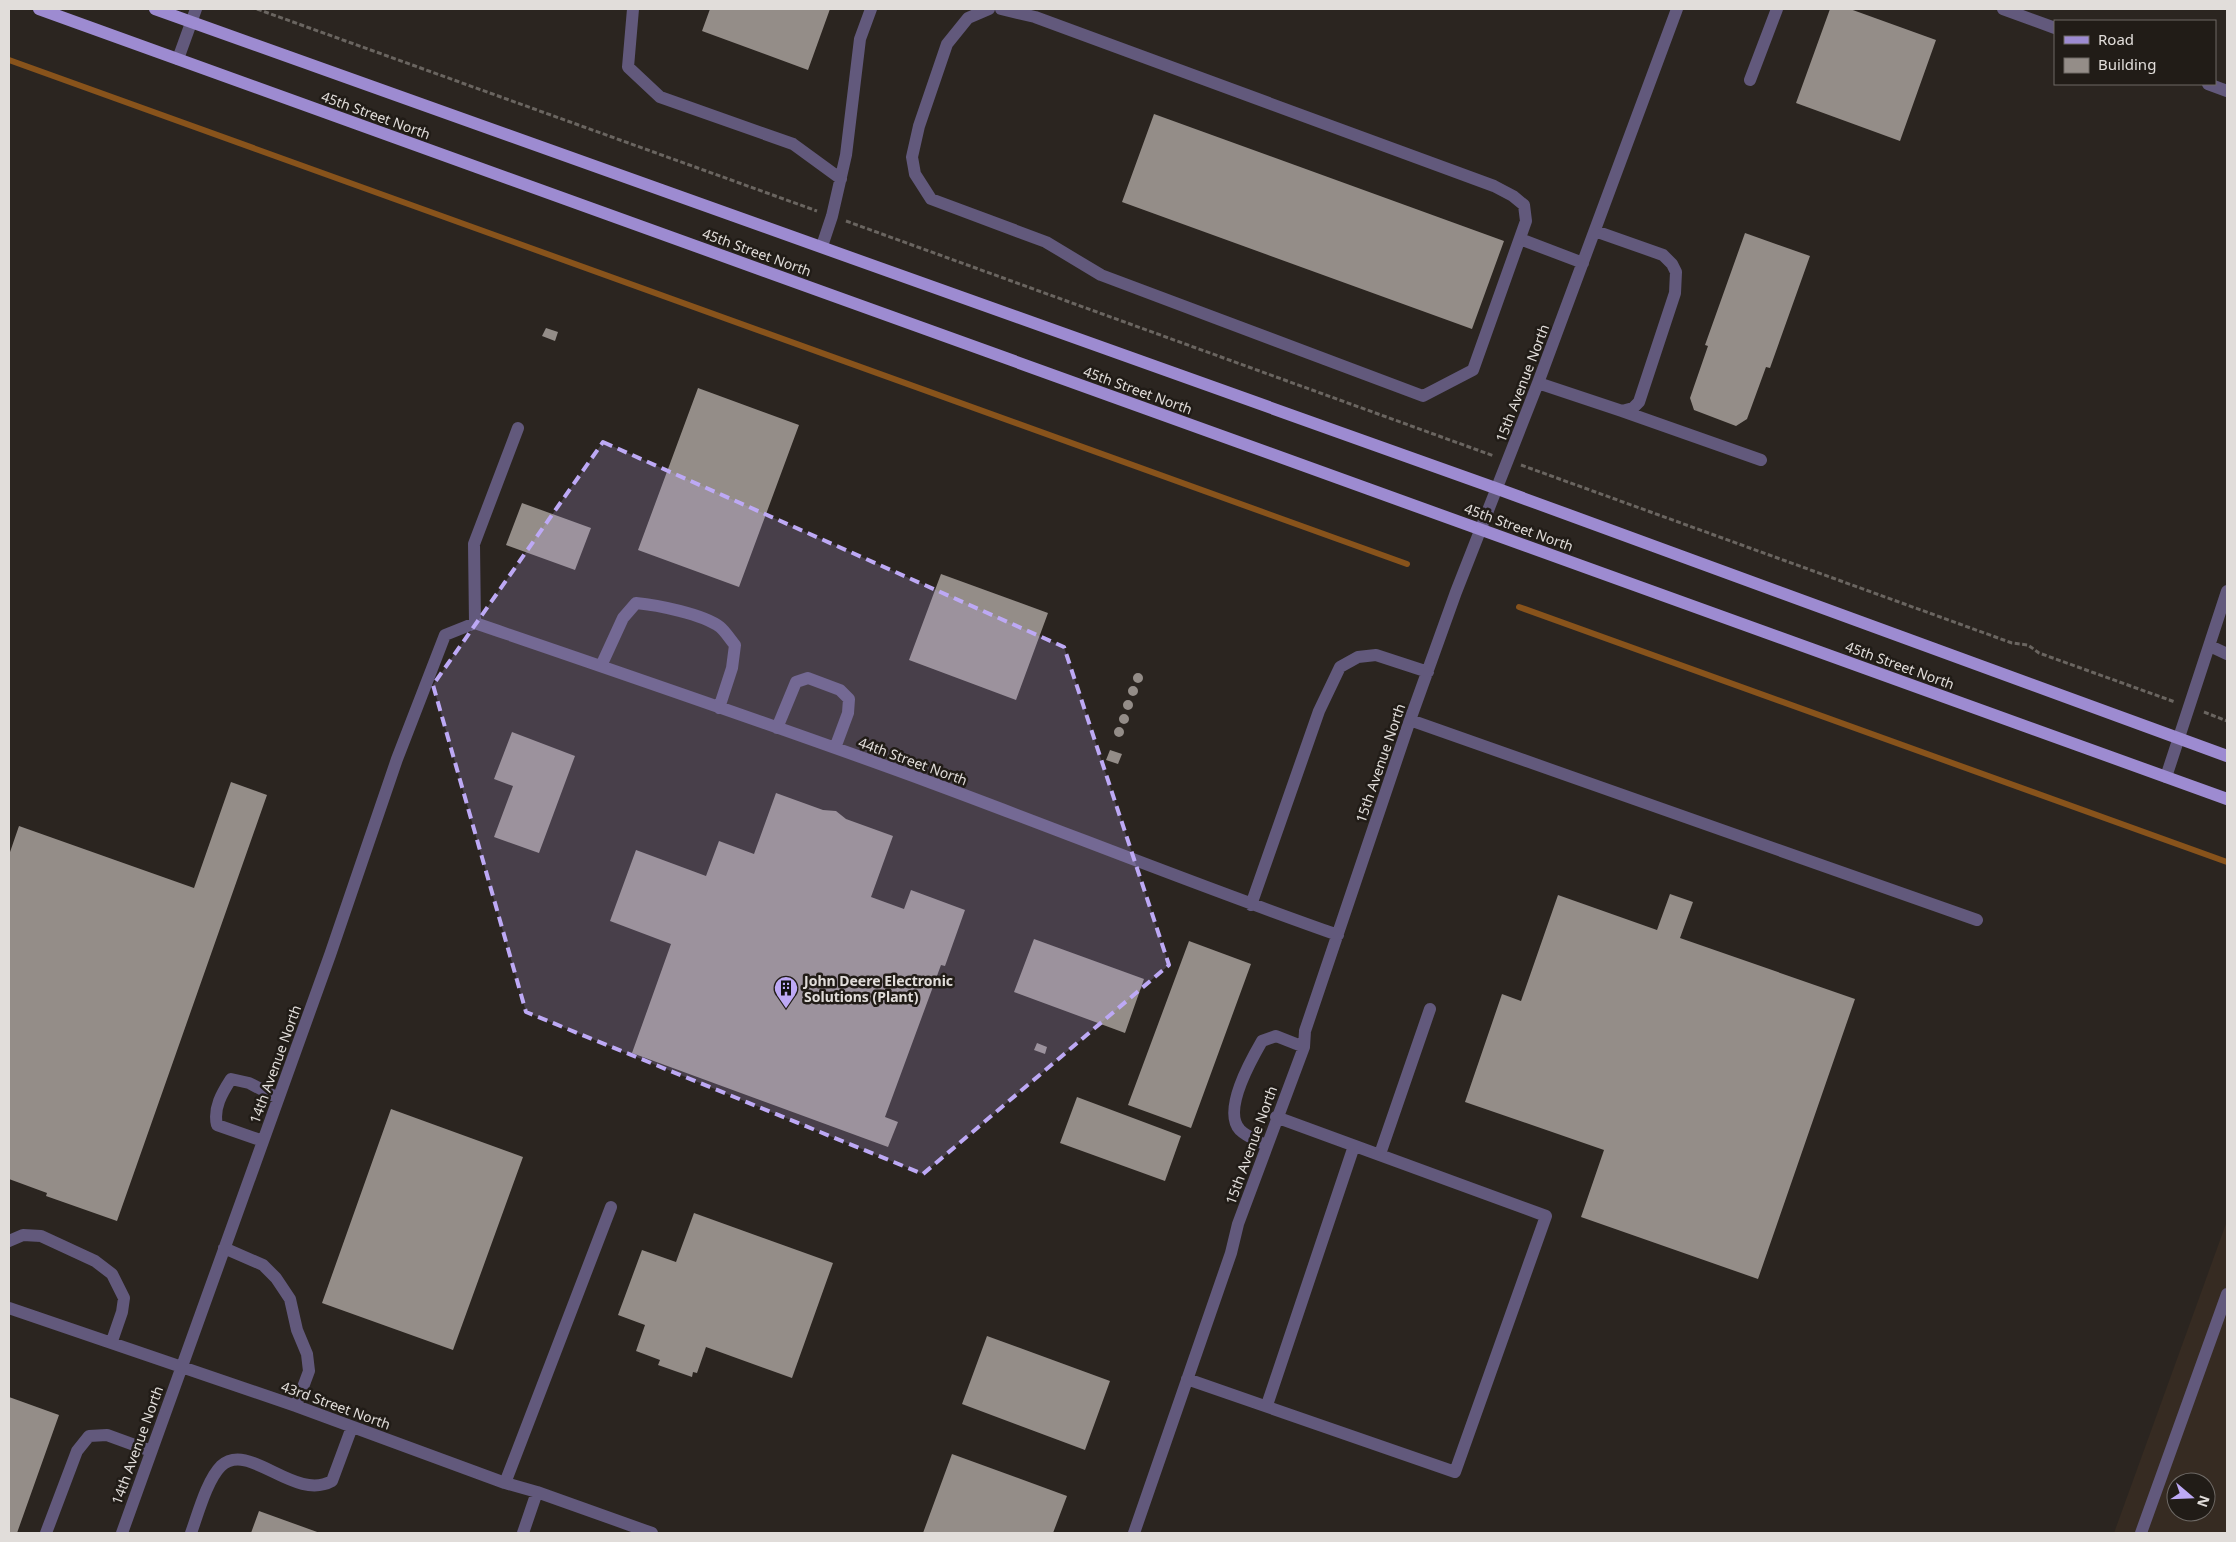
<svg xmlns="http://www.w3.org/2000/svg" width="2236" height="1542" viewBox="0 0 2236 1542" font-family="'Noto Sans',sans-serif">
<rect width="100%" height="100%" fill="#2b2520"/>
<!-- built -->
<path fill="#362b22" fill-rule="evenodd" d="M2227 1221V1533H2114ZM2176 1482H2206V1512H2176Z"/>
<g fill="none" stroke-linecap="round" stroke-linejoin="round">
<!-- stream -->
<path stroke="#88531b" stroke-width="6" d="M9 60 1407 564
M1519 607 2227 862"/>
</g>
<!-- building -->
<path fill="#948d88" d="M710 9H830L808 70 702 31Z
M1830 9H1850L1936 40 1900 141 1796 103Z
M1154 114 1504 241 1472 329 1122 202Z
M1745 233 1810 256 1770 368 1766 367 1747 419 1736 426 1694 410 1690 398 1708 346 1705 345Z
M546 328 558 332 555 341 542 336Z
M698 388 799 425 739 587 638 550Z
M522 503 591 528 575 570 506 545Z
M941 574 1048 613 1016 700 909 660Z
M1133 678a5 5 0 1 1 10 0a5 5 0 1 1-10 0Z
M1128 691a5 5 0 1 1 10 0a5 5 0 1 1-10 0Z
M1123 705a5 5 0 1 1 10 0a5 5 0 1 1-10 0Z
M1119 719a5 5 0 1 1 10 0a5 5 0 1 1-10 0Z
M1114 732a5 5 0 1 1 10 0a5 5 0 1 1-10 0Z
M512 732 575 756 539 853 494 837 513 786 494 779Z
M1110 750 1122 754 1118 764 1106 760Z
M231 782 267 795 117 1221 46 1196 47 1193 9 1179V855L19 826 194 888Z
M776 793 823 810 836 811 846 819 893 836 871 897 904 909 911 890 965 910 945 966 941 965 885 1117 898 1122 888 1147 632 1053 671 944 610 921 636 850 706 876 719 841 754 854Z
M1670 894 1693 902 1680 938 1855 999 1758 1279 1581 1217 1604 1150 1465 1102 1502 994 1521 1001 1558 895 1657 930Z
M1034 939 1144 979 1125 1033 1014 992Z
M1189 941 1251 964 1191 1128 1128 1105Z
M1037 1043 1047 1047 1045 1054 1034 1050Z
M1077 1097 1181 1136 1165 1181 1060 1143Z
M391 1109 523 1157 453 1350 322 1303Z
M694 1213 833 1263 792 1378 706 1347 697 1373 693 1372 692 1377 658 1365 660 1360 636 1351 645 1325 618 1315 642 1250 676 1262Z
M987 1336 1110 1381 1085 1450 962 1404Z
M9 1397 59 1415 17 1533H9Z
M952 1454 1067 1496 1053 1533H923Z
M259 1511 320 1533H251Z"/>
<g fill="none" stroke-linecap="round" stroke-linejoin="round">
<!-- path -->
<path stroke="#6a6560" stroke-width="3" stroke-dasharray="5 2.5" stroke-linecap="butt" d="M257 9 817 211
M846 221 1494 456
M1521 465 2012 643 2028 645 2039 653 2175 702
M2204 712 2227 721"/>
<!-- minor -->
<path stroke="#62597c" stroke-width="12" d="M633 9 628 67 660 97 793 144 841 179
M989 9 968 18 947 44 919 126 912 157 915 174 931 199 1046 242 1101 275 1423 396 1473 370 1526 221 1524 205 1513 196 1494 186 1035 17 1001 9
M2003 9 2055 28
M178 59 196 9
M1750 80 1777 9
M2208 84 2227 91
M1520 239 1583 263
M822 246 832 216 846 155 860 39 871 9
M1538 383 1622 411 1633 408 1639 402 1675 293 1676 272 1672 264 1663 255 1595 231
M1622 411 1761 460
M475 623C627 675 780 727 932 783 1067 833 1201 887 1338 935
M475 623 474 544 518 428
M2210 646 2227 654
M601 666 623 618 636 603C657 605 703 614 720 627 725 631 730 639 735 645L732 668 719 708
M1410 720 1977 920
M777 728 796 682 808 678 840 690 849 699 848 713 835 748
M2166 777 2227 591
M1251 905 1319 711 1340 667 1358 657 1376 655 1428 672
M263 1141 217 1125C213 1108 222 1093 231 1079L249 1083 278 1098
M1267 1146C1259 1141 1247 1137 1240 1130 1222 1111 1251 1060 1262 1041L1276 1036 1304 1047
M1380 1154 1430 1009
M9 1241 23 1235 41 1236 95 1261 112 1274 124 1298 122 1312 112 1341
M224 1248 263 1265 276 1278 290 1299 297 1330 307 1354 309 1371 296 1406
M9 1308 296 1406 505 1483 537 1492 652 1533
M1187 1379 1455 1472 1546 1216 1276 1117
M1267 1405 1354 1146
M505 1483 611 1207
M46 1533 77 1451 89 1436 107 1435 151 1451
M122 1533 330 955 397 759 445 635 475 623
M191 1533C198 1514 207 1480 221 1466 249 1440 294 1502 332 1481L352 1427
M523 1533 537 1492
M1134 1533 1231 1253 1238 1224 1304 1047 1305 1031 1410 720 1456 592 1538 383 1677 9
M2141 1533 2227 1294"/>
<!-- major -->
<path stroke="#9d8bd1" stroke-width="12" d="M39 9 2227 799
M155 9 1498 489 2227 756"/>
</g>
<!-- marked area -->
<path fill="#bda9f5" fill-opacity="0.2" stroke="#bda9f5" stroke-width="4" stroke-dasharray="10 6" stroke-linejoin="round" d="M603 442 1064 647 1169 965 923 1174 526 1012 433 685Z"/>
<!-- icons -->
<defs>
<g id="building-pin" transform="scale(1.25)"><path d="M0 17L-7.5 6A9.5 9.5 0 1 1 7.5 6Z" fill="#bda9f5" stroke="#211c17"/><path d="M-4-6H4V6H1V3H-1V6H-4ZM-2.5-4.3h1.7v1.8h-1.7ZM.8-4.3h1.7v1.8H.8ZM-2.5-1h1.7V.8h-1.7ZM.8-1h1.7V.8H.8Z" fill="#111"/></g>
</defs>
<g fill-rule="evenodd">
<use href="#building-pin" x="786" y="988"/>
</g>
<g text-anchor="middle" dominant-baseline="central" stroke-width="5" stroke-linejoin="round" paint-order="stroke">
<!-- street labels -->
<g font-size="14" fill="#e1ddda" stroke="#211c17">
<text transform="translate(376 115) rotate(20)">45th Street North</text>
<text transform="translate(757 252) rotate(20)">45th Street North</text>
<text transform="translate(1522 383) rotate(-69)">15th Avenue North</text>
<text transform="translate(1138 390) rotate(20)">45th Street North</text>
<text transform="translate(1519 527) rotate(20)">45th Street North</text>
<text transform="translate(1900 665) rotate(20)">45th Street North</text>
<text transform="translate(913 761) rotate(20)">44th Street North</text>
<text transform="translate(1380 763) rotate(-71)">15th Avenue North</text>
<text transform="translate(275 1064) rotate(-70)">14th Avenue North</text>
<text transform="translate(1251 1145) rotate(-70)">15th Avenue North</text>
<text transform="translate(336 1405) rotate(20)">43rd Street North</text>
<text transform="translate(137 1445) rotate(-70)">14th Avenue North</text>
</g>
<!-- poi labels -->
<g font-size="14" font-weight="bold" fill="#e1ddda" stroke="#211c17" text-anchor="start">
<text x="804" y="980">John Deere Electronic<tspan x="804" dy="16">Solutions (Plant)</tspan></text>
</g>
</g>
<!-- border -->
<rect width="2236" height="1542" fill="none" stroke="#e1ddda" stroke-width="20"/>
<!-- legend -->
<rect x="2054" y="20" width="162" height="65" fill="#211c17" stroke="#6e6965"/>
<rect x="2064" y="36" width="25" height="8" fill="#9d8bd1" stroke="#6e6965"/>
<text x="2098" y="45" font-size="15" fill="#e1ddda">Road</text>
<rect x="2064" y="58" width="25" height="15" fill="#948d88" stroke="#6e6965"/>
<text x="2098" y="70" font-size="15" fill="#e1ddda">Building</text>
<!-- north arrow -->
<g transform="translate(2191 1497) rotate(109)"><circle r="24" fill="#211c17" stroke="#6e6965"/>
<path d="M0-4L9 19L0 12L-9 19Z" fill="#bda9f5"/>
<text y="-8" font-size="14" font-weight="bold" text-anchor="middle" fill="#e1ddda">N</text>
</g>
</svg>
